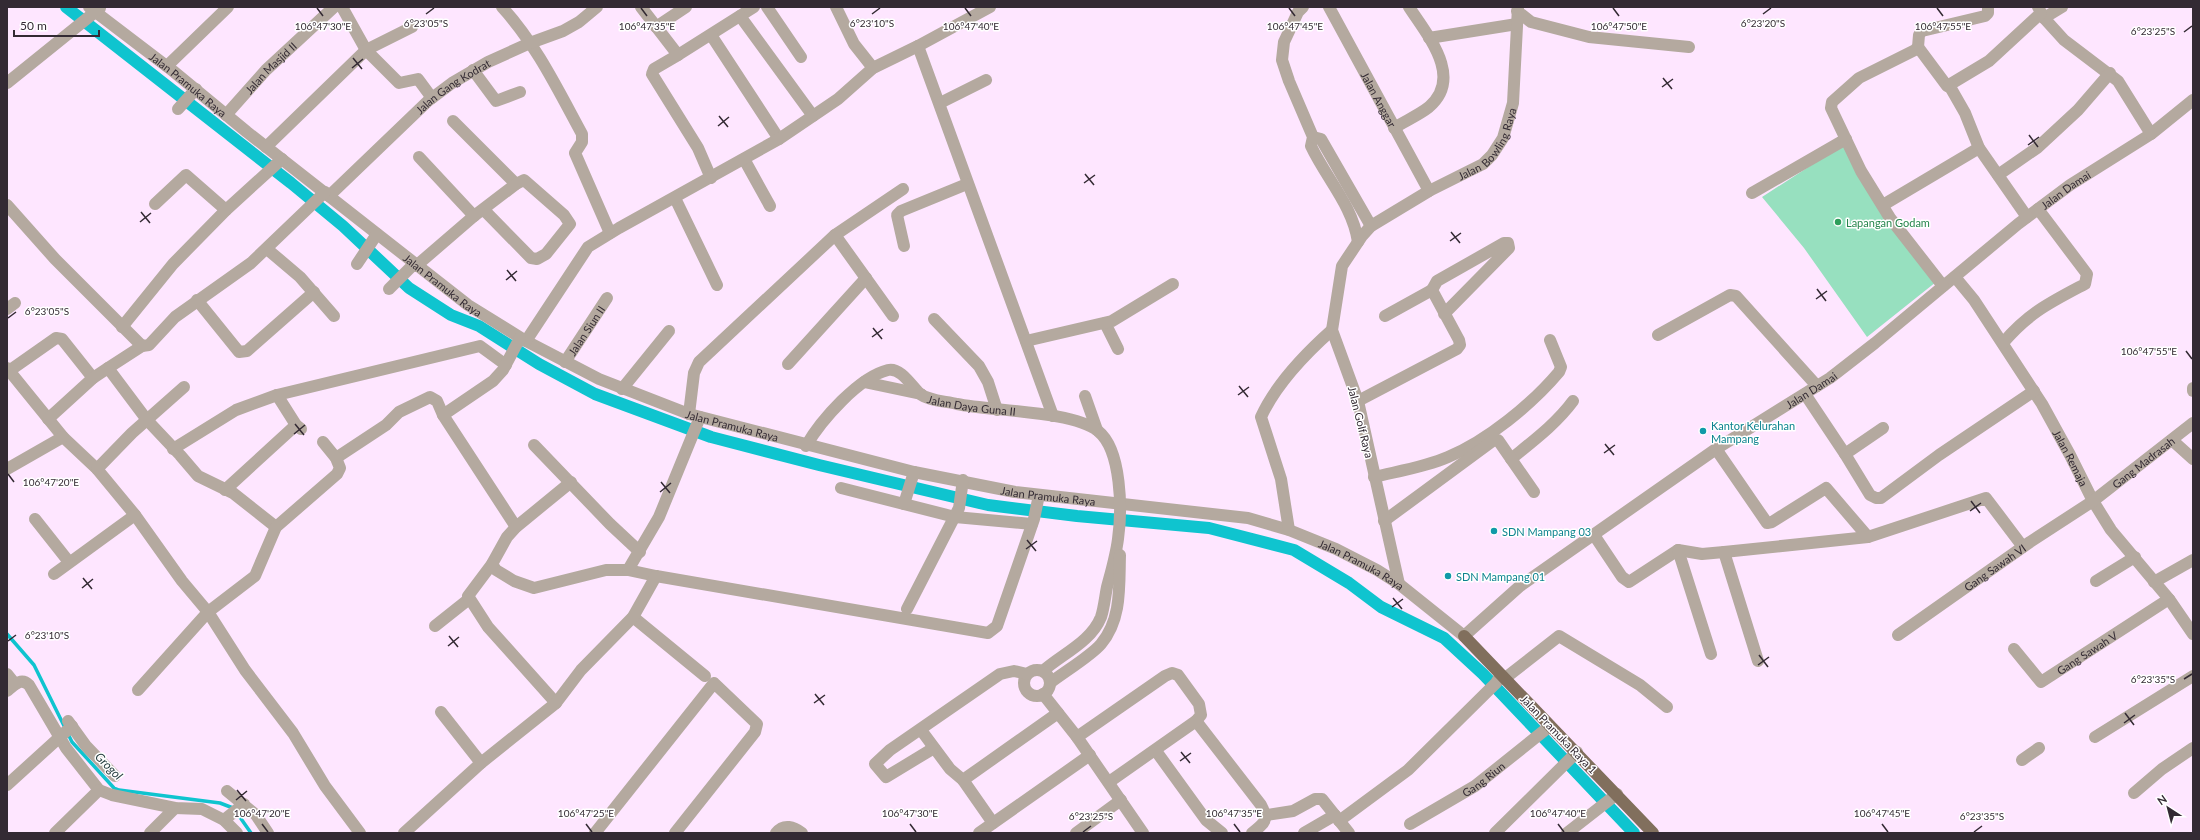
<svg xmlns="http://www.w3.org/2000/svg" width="2200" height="840" viewBox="0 0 2200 840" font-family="Lato,sans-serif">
<rect width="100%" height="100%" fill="#fee6ff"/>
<!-- pitch -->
<path fill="#97e0bf" d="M1844 144 1936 282 1867 337 1804 248 1762 197Z"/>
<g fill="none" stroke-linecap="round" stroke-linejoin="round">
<!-- stream -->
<path stroke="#0fc4cf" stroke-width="3.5" d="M7 634 34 665 72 742 114 788 119 790 220 803 233 808
M237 813 251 833"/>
<!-- canal -->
<path stroke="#0fc4cf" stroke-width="12" d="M66 7 291 183 343 226 409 288 451 315 479 326 539 364 595 394 711 437 819 465 988 505 1077 516 1209 528 1294 550 1349 583 1381 607 1444 638 1483 674 1634 833"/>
<!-- minor -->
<g stroke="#b4a99f" stroke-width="12">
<path id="s1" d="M89 7 173 71 247 132 468 305 526 341 599 379 689 414 914 472 1015 492 1248 518 1289 530 1336 549 1377 570 1399 584 1464 636 1520 586 1716 449 1830 378 1875 343 2018 224 2070 185 2151 134 2193 100"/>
<path d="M342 7 366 50 399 83 418 79 432 98"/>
<path d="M502 7C536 44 558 90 582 134V142L575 153 610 233"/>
<path d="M641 7 678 55 754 7"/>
<path d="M767 7 801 57"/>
<path d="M836 7 854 44 873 68"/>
<path d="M1303 7 1298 12 1284 42 1282 60 1289 81 1313 137 1311 146C1326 178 1353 206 1358 242"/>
<path id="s2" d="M1329 7 1429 191"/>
<path d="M2038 7 2044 18 2064 40 2118 81 2151 134"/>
<path d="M1517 11 1531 22 1589 37 1689 47"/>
<path d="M740 16 813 116"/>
<path d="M2044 18 2062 7"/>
<path d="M656 27 686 7"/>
<path d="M711 35 779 139"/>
<path d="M1429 38 1517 24"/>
<path d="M918 46 1053 416"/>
<path d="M1918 47 1947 86 1950 87"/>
<path d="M678 55 654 69 652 74 698 148 711 178"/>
<path d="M167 66 228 7"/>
<path d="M473 70 496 101 520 92"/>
<path d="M7 83 100 8"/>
<path d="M940 103 986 80"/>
<path d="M178 109 196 89"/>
<path id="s3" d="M226 115 266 70 334 7"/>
<path d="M453 121 516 184"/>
<path d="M1394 128C1405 121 1419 115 1429 107 1464 77 1427 35 1409 7"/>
<path d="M1313 137 1321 139 1371 226"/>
<path d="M266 147 366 50 412 27"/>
<path d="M419 157 474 216"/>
<path d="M744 159 770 206"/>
<path d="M1998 175 2037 148 2078 110 2110 73"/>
<path d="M1752 193 1846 139"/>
<path id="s4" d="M329 196 428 101 452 83 488 62 530 43 563 31 579 22 597 7"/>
<path d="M675 198 717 285"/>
<path d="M155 204 186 175 226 210"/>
<path d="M7 205 55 259 142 346"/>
<path d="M1883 205 1979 148"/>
<path d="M2027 217 1979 148 1965 113 1949 85 1989 61 2041 13"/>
<path d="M835 235 893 316"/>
<path d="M904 246 897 215 901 211 967 184"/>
<path d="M267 249 300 277 334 316"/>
<path d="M357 264 377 234"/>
<path d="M416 266 474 216 516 184 524 180 564 215 570 224 546 254 537 259 531 258 483 209"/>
<path id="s5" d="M1955 277 1974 300 2042 404 2070 455 2093 501 2111 530 2169 599 2193 634"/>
<path d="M1943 286 1890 218 1861 171 1831 108 1832 102 1859 78 1915 50 1918 47 1919 35 1922 31 1985 16 1988 13V7"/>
<path d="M389 289 414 264"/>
<path d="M197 300 239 352 247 351 314 292"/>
<path d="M7 309 15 303"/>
<path d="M1385 316 1432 290"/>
<path d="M934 319 979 366 988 382 997 410"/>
<path d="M1105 323 1118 349"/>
<path d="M122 327 173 264 226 210 282 159"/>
<path d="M1658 335 1730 295 1736 296 1817 386"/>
<path d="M526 341 588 247 619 228 779 139 838 99 873 68 918 46 990 7"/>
<path d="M1026 341 1112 321 1173 284"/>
<path d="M2003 343C2028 313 2051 302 2085 284L2087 274 2038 209"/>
<path id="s6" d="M565 362 607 298"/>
<path d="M788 364 866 278"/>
<path d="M7 368 63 437 97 469 135 515 182 581 208 612 245 670 293 733 325 786 360 833"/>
<path d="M108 368 142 346 149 345 175 317 251 263 325 192"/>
<path d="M9 371 56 338 62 339 93 378"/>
<path d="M864 382 921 394"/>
<path d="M2193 388V391"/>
<path d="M622 389 669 331"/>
<path d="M1805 394 1845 454 1883 428"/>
<path d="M277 395 296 425 301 429"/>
<path d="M1085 396 1097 430"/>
<path d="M1358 401 1457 349 1460 345 1459 340 1432 290 1437 281 1504 243H1508L1509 248 1444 314"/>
<path d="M689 414 694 373 699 362 835 235 903 189"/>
<path d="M48 419 93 378 108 368 147 420 180 455 198 476 233 493 276 527"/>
<path d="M2173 441 2193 459"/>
<path d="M534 445 610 524 640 552"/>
<path id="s7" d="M806 446C821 420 859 377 888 370 900 367 911 385 919 393 928 401 945 401 957 404 991 411 1074 411 1098 431 1122 450 1122 511 1118 539 1116 555 1111 572 1107 587 1105 597 1104 608 1101 617 1091 642 1062 654 1043 671"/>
<path d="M173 449 236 410 277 395 480 346 506 365"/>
<path d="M1716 449 1767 523 1772 522 1826 488 1868 537"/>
<path d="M1845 454 1870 495 1876 498H1881L1939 455 2034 391"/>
<path d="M336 458 386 425 399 412 430 397 437 401 443 415"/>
<path d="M1511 459C1533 441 1556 424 1573 401"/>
<path d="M7 469 63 437"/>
<path d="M97 469 132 433 184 387"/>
<path d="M1374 477C1399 471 1425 467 1448 457 1487 441 1532 404 1559 372L1561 367 1550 340"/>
<path d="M841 488 955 517 1032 524"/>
<path d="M225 490 296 425"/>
<path d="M904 504 914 472"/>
<path d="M35 519 69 562"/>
<path d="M1384 521 1494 440H1498L1534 492"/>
<path d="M516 527 443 415 493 381 503 370 520 338"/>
<path d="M1289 530 1281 479 1261 417C1276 384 1305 354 1332 330"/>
<path d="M1594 535 1622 577 1629 582 1678 550 1702 554 1724 552 1868 537 1986 498 2023 547"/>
<path d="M1678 550 1711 654"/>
<path d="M1724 552 1758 661"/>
<path d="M492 564 496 570 514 581 534 588 606 570H628L656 576 988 633 997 626 1034 519 1039 495"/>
<path d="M628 570 659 517 700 417"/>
<path d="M54 574 135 515"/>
<path d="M2096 581 2135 557"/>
<path d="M2154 582 2193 560"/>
<path id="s8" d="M1399 584 1358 401 1332 330 1342 266 1362 236 1371 226 1429 191 1483 164 1492 155 1503 138 1513 103 1518 7"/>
<path d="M907 609 959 508 963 480"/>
<path d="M633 617 705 676"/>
<path d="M435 626 469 599"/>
<path id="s9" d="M1898 635 2030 542 2093 501 2193 423"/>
<path id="s10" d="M2014 649 2041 682 2169 599"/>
<circle cx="1037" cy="683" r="13"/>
<path d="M7 674 15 684"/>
<path d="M1504 679 1559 636 1640 685 1667 707"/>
<path d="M1050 683C1064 672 1091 656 1101 644 1122 619 1119 586 1120 555"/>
<path d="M138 690 208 612 255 576 276 527 337 474 340 468 336 458 323 442"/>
<path d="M7 691C14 685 21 677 29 685L66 748 99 790 112 795 175 808 202 809 224 820 237 833"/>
<path d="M1043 694 1077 737 1143 833"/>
<path d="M556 703 488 627 468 596 492 564 507 537 516 527 571 482"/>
<path d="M441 712 481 763"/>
<path d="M68 721 86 746 115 776"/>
<path d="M1196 721 1261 805C1269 820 1265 823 1252 833"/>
<path d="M921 730 950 769 963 780 1058 713"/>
<path d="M1077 737 1165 676 1172 673 1178 675 1199 704 1201 715 1196 721 1109 782"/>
<path d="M2095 737 2193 676"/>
<path d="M934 748 886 777 875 764 890 750 1000 674 1014 671 1027 674"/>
<path d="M1156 751 1206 820 1222 833"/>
<path d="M2022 760 2039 748"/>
<path d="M963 780 993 823"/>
<path d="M7 785 72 726"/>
<path d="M227 791 256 815 268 833"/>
<path d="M2134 793 2162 769 2193 748"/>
<path d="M1267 815 1293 811 1315 799H1322L1349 833"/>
<path d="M224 820 244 804"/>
<path d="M1339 821 1408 770 1496 683 1501 675"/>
<path id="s11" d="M1410 824 1475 786 1550 726"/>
<path d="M55 833 99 790"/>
<path d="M150 833 175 808"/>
<path d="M404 833 481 763 556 703 581 670 633 617 656 576"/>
<path d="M595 833 714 683 757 724 755 732 675 833"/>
<path d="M776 833C784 823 794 827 802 833"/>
<path d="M979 833 1090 755"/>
<path d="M1076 833 1121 800"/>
<path d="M1304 833 1335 815"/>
<path d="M1495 833 1577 752"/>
<path d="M1567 833 1617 794"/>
</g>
<!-- major -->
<path stroke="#816f5d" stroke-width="12" d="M1464 636 1653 833"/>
</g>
<!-- ticks -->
<path fill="none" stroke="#332a33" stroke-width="1.5" d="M317 8 323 16M641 8 647 16M965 8 971 16M1289 8 1295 16M1613 8 1619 16M1937 8 1943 16M426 14 434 8M872 14 880 8M1763 14 1771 8M2184 32 2192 26M353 58 362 69M352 68 363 59M1663 78 1672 89M1662 87 1673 79M719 116 728 127M718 126 729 117M2029 135 2038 147M2028 145 2039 137M1085 174 1094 185M1084 183 1095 175M141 212 150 223M140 222 151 213M1451 232 1460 243M1450 241 1461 233M507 270 516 281M506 280 517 271M1817 289 1826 301M1816 299 1827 291M8 318 16 312M873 328 882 339M872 337 883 329M2186 351 2192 359M1239 386 1248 397M1238 395 1249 387M295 424 304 435M294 434 305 425M1605 444 1614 455M1604 453 1615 445M8 474 14 482M661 482 670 493M660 492 671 483M1971 501 1980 513M1970 511 1981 503M1027 540 1036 551M1026 549 1037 541M83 578 92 589M82 588 93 579M1393 598 1402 609M1392 607 1403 599M449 636 458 647M8 641 16 635M448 646 459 637M1759 655 1768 667M1758 665 1769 657M2184 679 2192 674M815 694 824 705M814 703 825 695M2125 713 2134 725M2124 723 2135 715M1181 752 1190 763M1180 761 1191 753M237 790 246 801M236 800 247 791M262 824 268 832M586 824 592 832M910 824 916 832M1234 824 1240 832M1558 824 1564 832M1882 824 1888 832M1083 832 1091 826M1974 832 1982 826"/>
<!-- markers -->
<circle fill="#2e9e5b" stroke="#fff" stroke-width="1.5" cx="1838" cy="222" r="4"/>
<g fill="#0f9aa8" stroke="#fff" stroke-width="1.5">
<circle cx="1703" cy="431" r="4"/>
<circle cx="1494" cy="531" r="4"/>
<circle cx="1448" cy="576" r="4"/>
</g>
<g text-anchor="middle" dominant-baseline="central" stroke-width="3" stroke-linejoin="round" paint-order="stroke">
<!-- street labels -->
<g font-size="11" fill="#332a33" stroke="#fff">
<text stroke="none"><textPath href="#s3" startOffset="65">Jalan Masjid II</textPath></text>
<text stroke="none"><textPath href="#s1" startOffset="126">Jalan Pramuka Raya</textPath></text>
<text stroke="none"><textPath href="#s4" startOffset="166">Jalan Gang Kodrat</textPath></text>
<text stroke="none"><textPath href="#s2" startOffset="105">Jalan Anggar</textPath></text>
<text stroke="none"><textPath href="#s8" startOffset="524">Jalan Bowling Raya</textPath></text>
<text stroke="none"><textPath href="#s1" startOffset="2298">Jalan Damai</textPath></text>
<text stroke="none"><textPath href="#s1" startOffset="450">Jalan Pramuka Raya</textPath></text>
<text stroke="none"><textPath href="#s6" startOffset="38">Jalan Siun II</textPath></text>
<text stroke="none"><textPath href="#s1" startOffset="1974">Jalan Damai</textPath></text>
<text stroke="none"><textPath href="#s7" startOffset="209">Jalan Daya Guna II</textPath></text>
<text transform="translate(1361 422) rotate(76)">Jalan Golf Raya</text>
<text stroke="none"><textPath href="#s1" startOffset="774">Jalan Pramuka Raya</textPath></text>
<text stroke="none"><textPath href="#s5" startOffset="215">Jalan Remaja</textPath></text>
<text stroke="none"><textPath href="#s9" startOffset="300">Gang Madrasah</textPath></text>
<text stroke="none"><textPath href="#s1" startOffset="1098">Jalan Pramuka Raya</textPath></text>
<text stroke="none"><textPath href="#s1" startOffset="1422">Jalan Pramuka Raya</textPath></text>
<text stroke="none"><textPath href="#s9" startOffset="118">Gang Sawah VI</textPath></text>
<text stroke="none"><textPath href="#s10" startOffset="97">Gang Sawah V</textPath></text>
<text transform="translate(1559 734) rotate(46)">Jalan Pramuka Raya 1</text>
<text stroke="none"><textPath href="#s11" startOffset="86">Gang Riun</textPath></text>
</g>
<!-- leisure labels -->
<g font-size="11" fill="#27864d" stroke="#fff" text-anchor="start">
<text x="1846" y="222">Lapangan Godam</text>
</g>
<!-- culture labels -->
<g font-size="11" fill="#0d838f" stroke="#fff" text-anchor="start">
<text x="1711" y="425">Kantor Kelurahan<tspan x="1711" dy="13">Mampang</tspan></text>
<text x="1502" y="531">SDN Mampang 03</text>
<text x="1456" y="576">SDN Mampang 01</text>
</g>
<!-- water labels -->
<g font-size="12" font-style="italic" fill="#1e3739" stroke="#fff">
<text transform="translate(109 766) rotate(45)">Grogol</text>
</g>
</g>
<g font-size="10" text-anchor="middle" fill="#332a33" stroke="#fff" stroke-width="3" stroke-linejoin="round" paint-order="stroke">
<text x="426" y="27">6°23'05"S</text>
<text x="872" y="27">6°23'10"S</text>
<text x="1763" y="27">6°23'20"S</text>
<text x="323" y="30">106°47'30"E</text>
<text x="647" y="30">106°47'35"E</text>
<text x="971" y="30">106°47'40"E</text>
<text x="1295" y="30">106°47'45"E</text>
<text x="1619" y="30">106°47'50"E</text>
<text x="1943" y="30">106°47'55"E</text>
<text x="2153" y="35">6°23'25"S</text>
<text x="47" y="315">6°23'05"S</text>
<text x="2149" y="355">106°47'55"E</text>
<text x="51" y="486">106°47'20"E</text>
<text x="47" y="639">6°23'10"S</text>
<text x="2153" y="683">6°23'35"S</text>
<text x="262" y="817">106°47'20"E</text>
<text x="586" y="817">106°47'25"E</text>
<text x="910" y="817">106°47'30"E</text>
<text x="1234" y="817">106°47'35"E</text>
<text x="1558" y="817">106°47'40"E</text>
<text x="1882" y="817">106°47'45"E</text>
<text x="1091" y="820">6°23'25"S</text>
<text x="1982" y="820">6°23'35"S</text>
</g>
<!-- border -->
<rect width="2200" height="840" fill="none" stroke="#332a33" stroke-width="16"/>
<!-- north arrow -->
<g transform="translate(2168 808) rotate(324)" stroke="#ffffff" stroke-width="3" paint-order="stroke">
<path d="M0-3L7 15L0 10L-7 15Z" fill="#332a33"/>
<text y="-6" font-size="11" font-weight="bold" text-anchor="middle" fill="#332a33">N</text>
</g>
<!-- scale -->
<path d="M14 30v6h85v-6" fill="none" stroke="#332a33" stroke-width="2"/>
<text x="20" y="30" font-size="12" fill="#332a33" stroke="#ffffff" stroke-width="3" paint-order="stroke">50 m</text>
</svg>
